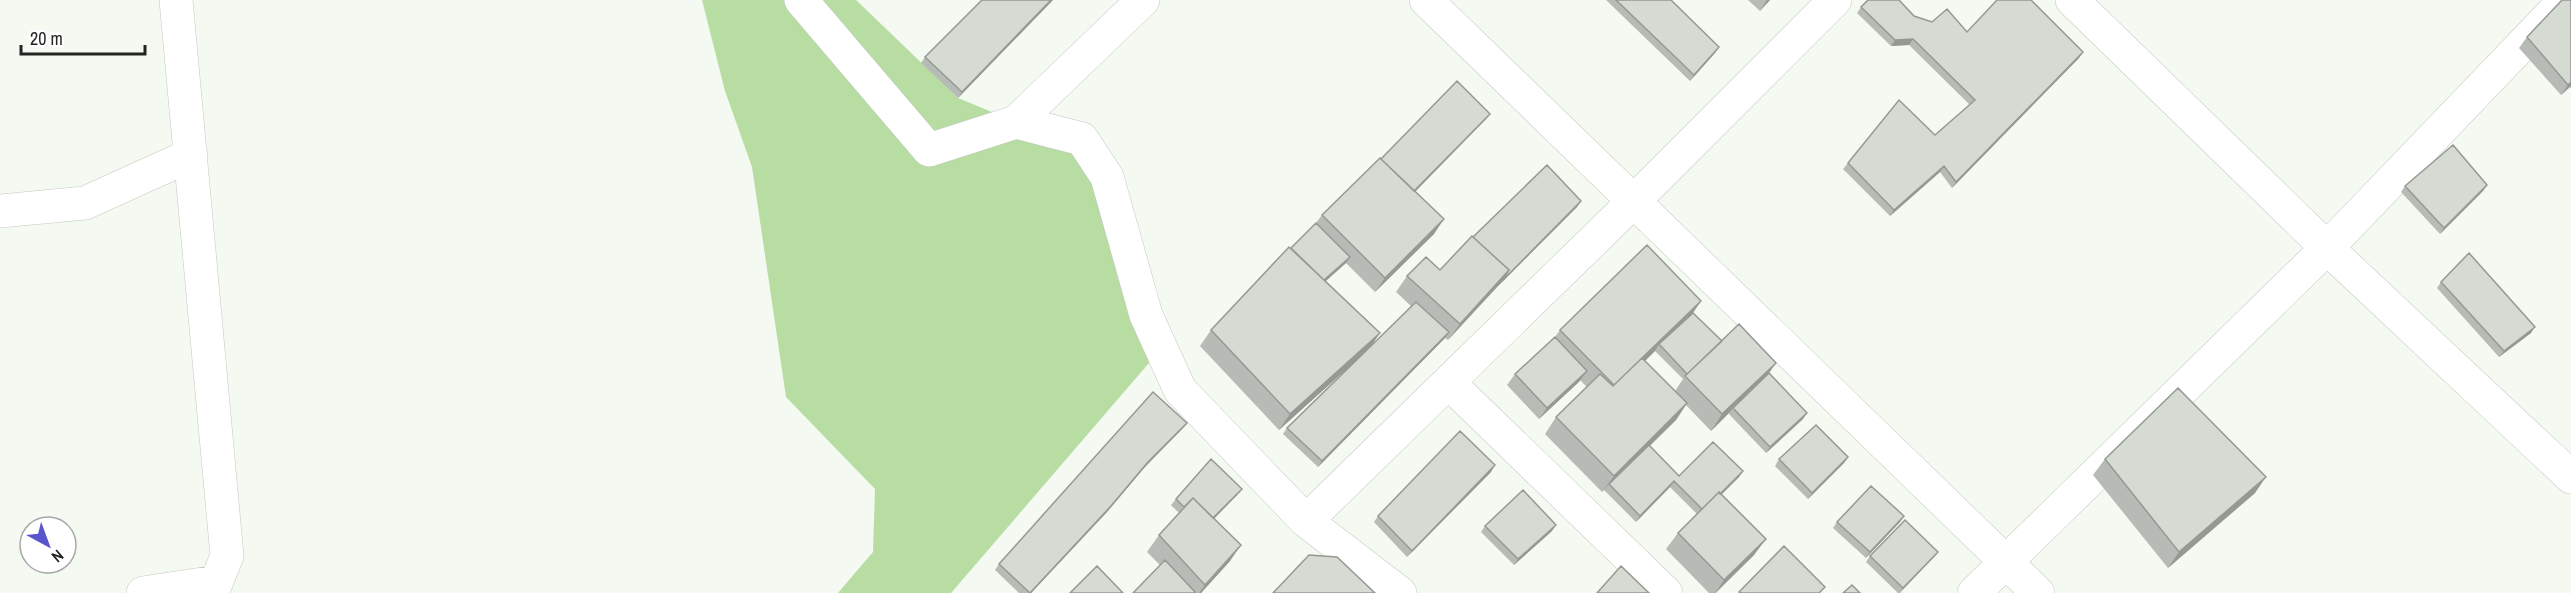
<svg xmlns="http://www.w3.org/2000/svg" width="2571" height="593" viewBox="0 0 2571 593" font-family="'Archivo Narrow',sans-serif">
<rect width="100%" height="100%" fill="#f4f9f1"/>
<!-- green -->
<path fill="#b7dda2" d="M702 0H856L958 98 1016 122 1082 139 1161 349 951 593H838L873 552 875 489 786 397 752 167 725 91Z"/>
<g fill="none" stroke-linecap="round" stroke-linejoin="round">
<!-- minor casing -->
<g stroke="#c4c9c1" stroke-width="34">
<path id="minor" d="M176 0 227 556 212 593
M801 0 929 150 1016 122 1082 139 1107 177 1146 315 1180 390 1306 521 1400 593
M1426 0 2038 593
M2072 0 2327 248 2571 477
M1016 122 1143 0
M0 211 85 203 191 155
M1449 383 1666 593
M1306 521 1634 201 1835 0
M143 593 216 582
M1974 593 2327 248 2565 0"/>
</g>
<!-- minor -->
<use href="#minor" stroke="#fff" stroke-width="33"/>
</g>
<!-- wall -->
<path fill="#b7bbb5" fill-rule="evenodd" d="M1053 0 958 98 921 63 925 57Z
M1606 0H1671L1715 53 1690 81Z
M1748 0H1770L1760 11Z
M2571 0V88L2570 87 2561 95 2519 48 2527 37Z
M1861 7 1914 16 1932 22 1967 32 2083 52 2079 58 1952 188 1940 172 1890 216 1843 169 1848 163 1935 135 1970 105 1909 45 1891 46 1857 13Z
M1490 114 1485 120 1415 192 1434 234 1375 292 1346 263 1326 281 1380 333 1371 346 1411 306 1396 292 1407 276 1440 270 1473 237 1581 201 1577 207 1497 287 1448 340 1445 338 1318 467 1283 434 1287 428 1356 360 1279 430 1200 346 1211 330 1316 223 1322 215 1381 159Z
M2487 185 2483 191 2440 234 2401 192 2405 186Z
M2441 282 2531 333 2499 357 2437 288Z
M1693 313 1722 341 1769 373 1803 419 1766 453 1729 414 1730 412 1711 431 1686 405 1676 420 1650 446 1679 476 1743 471 1739 477 1721 495 1754 555 1716 593H1709L1666 549 1678 533 1697 514 1670 487 1636 522 1604 490 1605 489 1602 492 1545 434 1556 417 1587 387 1580 380 1539 419 1507 385 1515 374 1555 337 1560 330ZM1655 351 1683 379 1675 391 1645 361Z
M1182 429 1144 468 1107 512 1031 593H1019L995 570 999 564Z
M1848 457 1844 463 1808 499 1775 466 1779 459Z
M2105 459 2255 493 2168 568 2093 475Z
M1491 472 1407 557 1374 522 1378 516Z
M1242 489 1237 495 1214 519 1230 561 1201 593H1133L1160 565 1147 552 1159 535 1179 513 1171 505 1176 499Z
M1904 516 1900 522 1866 558 1833 528 1837 522Z
M1485 526 1552 531 1514 565 1481 532Z
M1938 552 1933 558 1900 593H1898L1866 562 1870 556Z"/>
<!-- shaded-wall -->
<path fill="#959993" d="M1051 0H1053L958 98 962 92Z
M1767 0H1770L1760 11Z
M1913 39 1909 45 1891 46 1895 40Z
M1719 47 1715 53 1690 81 1694 75Z
M2083 52 2079 58 1952 188 1956 182Z
M2571 82V86L2561 95 2568 85Z
M1490 114 1485 120 1403 204 1407 198Z
M1944 166 1940 172 1890 216 1894 210Z
M2487 185 2483 191 2440 234 2444 228Z
M1581 201 1577 207 1497 287 1448 340 1460 324 1509 270Z
M1444 219 1434 234 1375 292 1385 278Z
M1350 257 1346 263 1311 294 1315 288Z
M1701 301 1689 319 1659 344 1655 351 1602 403 1614 385Z
M2535 327 2531 333 2499 357 2504 351Z
M1449 332 1445 338 1318 467 1322 461Z
M1380 333 1369 349 1279 430 1290 414Z
M1776 363 1765 379 1733 408 1730 412 1711 431 1722 414Z
M1587 371 1579 382 1539 419 1547 408Z
M1687 403 1676 420 1609 485V484L1602 492 1614 476Z
M1807 413 1803 419 1766 453 1770 447Z
M1187 423 1182 429 1144 468 1107 512 1031 593H1029L1148 462Z
M1848 457 1844 463 1808 499 1812 493Z
M1495 465 1491 472 1407 557 1412 551Z
M1743 471 1739 477 1699 517 1704 511Z
M2266 477 2255 493 2168 568 2179 552Z
M1674 481 1670 487 1636 522 1640 516Z
M1242 489 1237 495 1200 533 1204 527Z
M1904 516 1900 522 1866 558 1870 552Z
M1556 525 1552 531 1514 565 1518 559Z
M1766 539 1754 555 1715 593 1724 580Z
M1241 545 1230 561 1201 593H1199L1205 585Z
M1938 552 1933 558 1899 593 1903 588Z"/>
<!-- building -->
<path fill="#d5dad2" stroke="#959993" stroke-width="1.5" d="M982 0H1051L962 92 925 57Z
M1616 0H1671L1719 47 1694 75Z
M1868 0H1899L1914 16 1932 22 1947 9 1967 32 1997 0H2031L2083 52 1956 182 1944 166 1894 210 1848 163 1899 100 1935 135 1975 100 1913 39 1895 40 1861 7Z
M2562 0H2571V82L2568 85 2527 37Z
M1457 81 1490 114 1414 191 1381 159Z
M2453 145 2487 185 2444 228 2405 186Z
M1380 158 1444 219 1385 278 1322 215Z
M1547 165 1581 201 1502 281 1509 270 1473 237Z
M1316 223 1350 257 1324 280 1291 248Z
M1472 236 1509 270 1460 324 1407 276 1426 257 1440 270Z
M1647 245 1701 301 1614 385 1560 330Z
M1289 247 1380 333 1290 414 1211 330Z
M2469 253 2535 327 2504 351 2441 282Z
M1416 302 1449 332 1322 461 1287 428Z
M1693 313 1722 341 1687 374 1659 344Z
M1739 324 1776 363 1722 414 1685 376Z
M1555 337 1587 371 1547 408 1515 374Z
M1642 358 1687 403 1614 476 1556 417 1600 374 1613 386Z
M1769 373 1807 413 1770 447 1733 408Z
M2178 388 2266 477 2179 552 2105 459Z
M1153 392 1187 423 1148 462 1111 506 1030 593 999 564Z
M1816 425 1848 457 1812 493 1779 459Z
M1460 431 1495 465 1412 551 1378 516Z
M1713 442 1743 471 1720 494 1719 492 1702 509 1674 481 1640 516 1609 484 1649 445 1679 476Z
M1211 459 1242 489 1213 518 1193 498 1184 507 1176 499Z
M1871 486 1904 516 1870 552 1837 522Z
M1523 490 1556 525 1518 559 1485 526Z
M1719 492 1766 539 1724 580 1678 533Z
M1193 498 1241 545 1205 585 1159 535Z
M1905 520 1938 552 1903 588 1870 556Z
M1784 546 1825 587 1819 593H1741L1739 592Z
M1309 555 1337 557 1375 593H1273Z
M1165 560 1196 593H1133Z
M1097 566 1123 593H1070Z
M1621 566 1649 593H1597Z
M1852 585 1860 593H1843Z"/>
<!-- north arrow -->
<g transform="translate(48 545) rotate(139)"><circle r="28" fill="#ffffff" stroke="#a7a8a7" stroke-width="1.5"/>
<path d="M0-4.5L10 22L0 15L-10 22Z" fill="#5955cd"/>
<text y="-9" font-size="16" font-weight="bold" text-anchor="middle" fill="#232522">N</text>
</g>
<!-- scale -->
<path d="M21 45v9h124v-9" fill="none" stroke="#232522" stroke-width="3"/>
<text x="30" y="45" font-size="18" fill="#232522" stroke="#ffffff" stroke-width="4.5" paint-order="stroke">20 m</text>
</svg>
